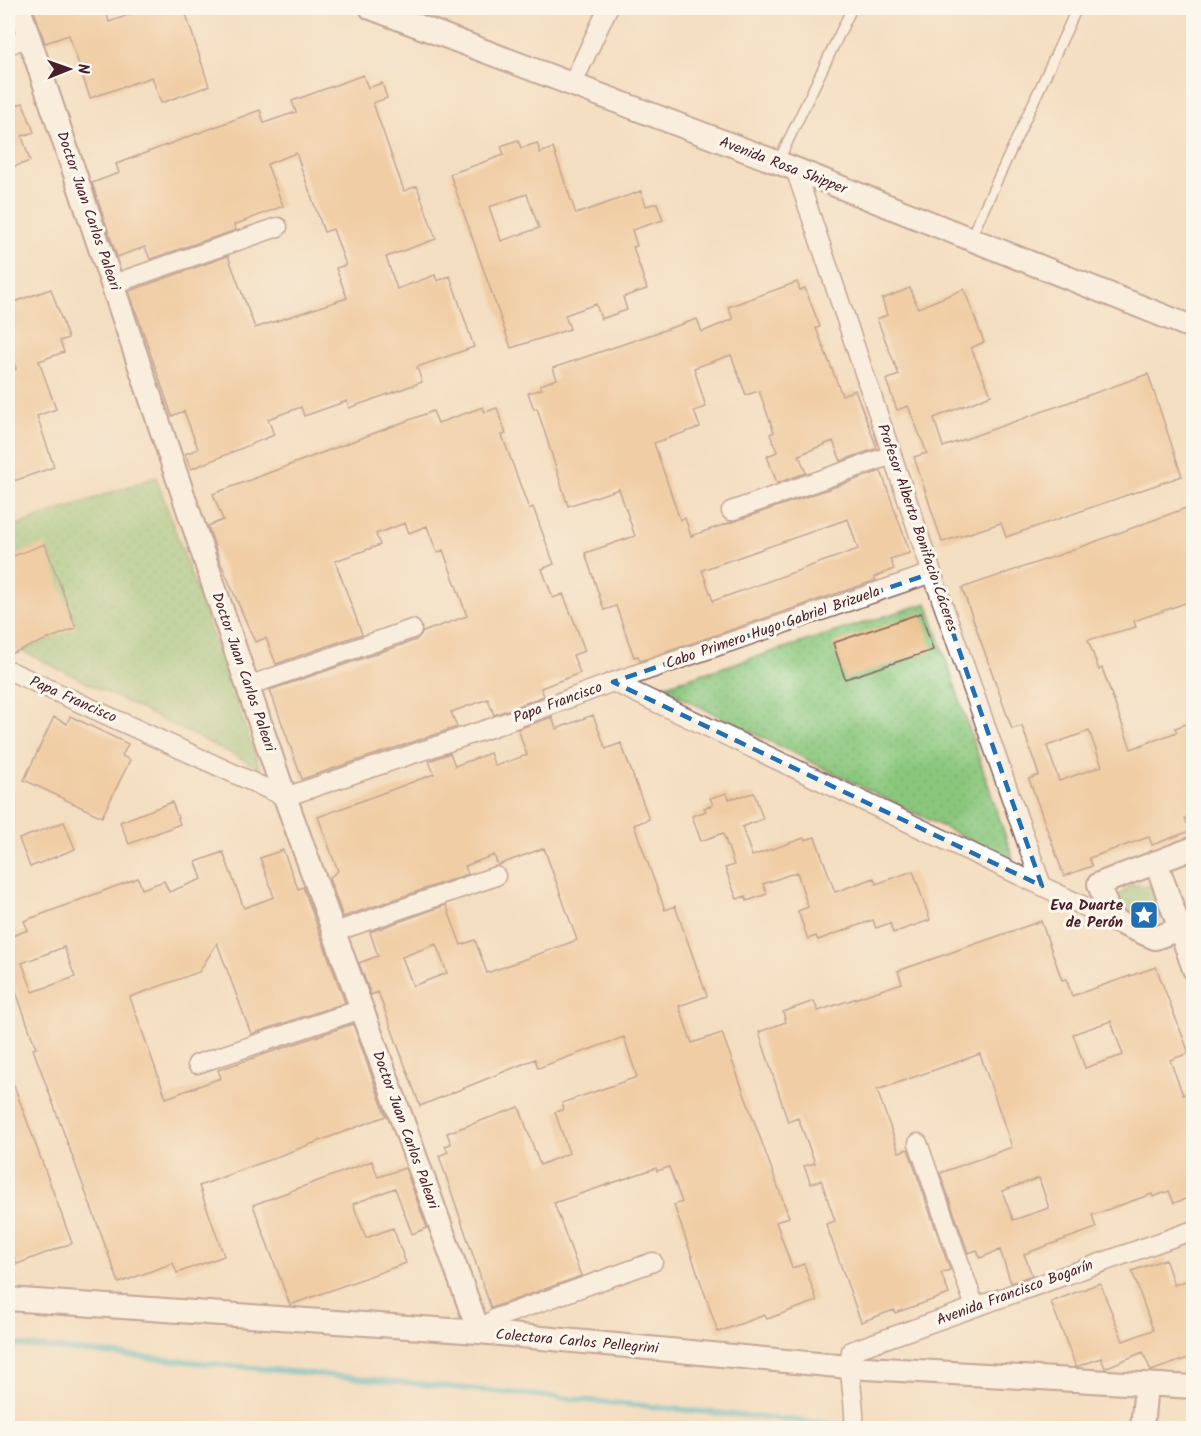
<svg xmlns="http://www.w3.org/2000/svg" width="1201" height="1436" viewBox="0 0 1201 1436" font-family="Kalam,sans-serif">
<defs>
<pattern id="grass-tufts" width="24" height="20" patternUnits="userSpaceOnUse" patternTransform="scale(1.5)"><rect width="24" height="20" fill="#8ac77d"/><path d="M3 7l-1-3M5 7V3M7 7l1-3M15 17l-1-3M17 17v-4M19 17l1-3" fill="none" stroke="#79aa6c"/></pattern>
<pattern id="park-dots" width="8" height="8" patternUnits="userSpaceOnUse" patternTransform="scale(1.5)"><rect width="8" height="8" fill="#8ac77d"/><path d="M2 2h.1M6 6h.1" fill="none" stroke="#79aa6c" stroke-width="1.8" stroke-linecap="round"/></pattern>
</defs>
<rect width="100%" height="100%" fill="#fbf7ec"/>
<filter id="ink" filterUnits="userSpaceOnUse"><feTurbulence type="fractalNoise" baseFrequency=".0167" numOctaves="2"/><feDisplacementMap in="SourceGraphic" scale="12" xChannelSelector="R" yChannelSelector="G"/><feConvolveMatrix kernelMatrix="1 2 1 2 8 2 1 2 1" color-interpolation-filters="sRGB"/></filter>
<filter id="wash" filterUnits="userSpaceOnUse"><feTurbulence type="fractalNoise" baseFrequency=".008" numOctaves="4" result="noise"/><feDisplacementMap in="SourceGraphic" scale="24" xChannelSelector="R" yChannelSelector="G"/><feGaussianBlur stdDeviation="1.35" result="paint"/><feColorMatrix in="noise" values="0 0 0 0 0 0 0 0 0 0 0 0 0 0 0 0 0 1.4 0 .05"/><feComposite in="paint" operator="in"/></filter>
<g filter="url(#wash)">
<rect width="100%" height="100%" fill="#f4dec1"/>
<!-- grass -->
<path fill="url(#grass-tufts)" stroke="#6a7354" stroke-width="1.5" d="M1130 885 1152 886 1163 906 1160 919 1145 924 1119 912 1117 898Z"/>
<!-- park -->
<path fill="url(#park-dots)" stroke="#6a7354" stroke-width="1.5" d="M156 477 260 768 8 644V528Z
M927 603 1014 862 660 687Z"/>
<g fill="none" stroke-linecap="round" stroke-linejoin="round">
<!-- stream -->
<path stroke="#4cb7c9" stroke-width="6" d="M8 1344 841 1425
M884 1428H895"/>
</g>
<g id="blocks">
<!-- building -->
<path fill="#ecb983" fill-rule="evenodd" d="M33 8H105L109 22 148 8H184L209 86 161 103 152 77 90 98 69 35 45 43Z
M363 75 368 88 382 83 387 98 373 103 404 191 417 186 436 239 386 257 397 289 435 275 437 281 450 276 474 347 417 367 422 382 349 408 347 401 304 416 301 407 268 419 274 435 191 469 185 454 198 449 184 411 172 416 129 291 228 256 255 328 347 298 336 268 346 265 333 229 324 232 296 153 267 164 283 206 234 225 236 230 150 259 145 247 117 257 92 183 119 173 116 164 260 110 264 123 296 112 292 101Z
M10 102 12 107 23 103 34 132 22 136 30 161 8 169V103Z
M518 140 521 148 537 143 540 153 553 148 576 214 641 191 646 206 657 203 663 220 632 230 637 246 633 247 647 289 623 297 627 310 601 319 596 304 565 315 570 329 511 348 450 174 504 155 501 146ZM527 194 539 228 501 241 489 207Z
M797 282 800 290 805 288 820 327 816 328 842 395 855 390 877 448 841 461 833 441 799 455 806 473 777 483 767 456 777 452 770 434 774 432 759 391 746 395 731 355 694 368 706 407 694 411 700 427 654 443 680 520 685 518 691 536 881 471 910 553 890 559 894 569 874 577 876 580 640 661 638 656 634 657 616 606 604 610 585 553 635 536 619 489 568 506 537 408 534 409 528 393 542 389 540 385 557 379 553 368 697 319 702 332 733 319 728 307ZM848 519 858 549 713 601 702 570Z
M910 288 918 308 964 289 984 342 971 348 991 395 934 418 943 447 1148 374 1182 476 1006 537 1001 523 942 542 914 457 927 453 908 406 897 410 886 380 899 375 877 319 887 315 882 299Z
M51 289 68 338 60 341 64 352 39 361 56 409 37 416 54 467 8 483V372L16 369 8 343V304Z
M483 407 485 412 497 408 506 434 502 435 529 509 533 507 554 564 542 569 553 598 563 594 574 621 585 651 573 655 580 673 541 688 544 696 494 715 488 699 451 712 457 727 302 779 270 690 416 640 423 632 467 616 443 550 437 553 427 526 409 533 405 523 376 534 380 545 335 561 362 634 276 664 266 638 255 642 219 559 208 526 223 520 213 494 433 411 438 423Z
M1194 505V600L1134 621 1136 627 1088 640 1099 670 1102 668 1131 749 1177 732 1175 728 1194 721V815L1185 818 1190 831 1152 845 1149 837 1089 858 1092 866 1064 876 1029 779 1039 775 1022 726 1012 729 962 588 1062 554ZM1089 731 1102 766 1059 781 1047 746Z
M45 544 76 628 8 655V558Z
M921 613 933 650 845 679 833 643Z
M593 715 606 749 621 743 649 819 634 825 665 910 675 906 707 996 679 1006 692 1043 722 1033 789 1217 776 1222 792 1268 804 1264 817 1301 767 1319 765 1315 718 1332 674 1205 682 1202 669 1167 657 1171 656 1168 554 1203 581 1276 491 1308 439 1156 448 1152 445 1146 451 1144 447 1133 519 1107 540 1165 569 1153 555 1112 564 1109 562 1103 637 1077 624 1037 538 1068 535 1059 420 1106 378 992 371 995 359 963 378 956 370 932 446 905 461 945 475 940 487 973 577 940 544 848 498 865 494 855 465 866 468 874 343 917 329 878 338 871 318 817 434 774 429 761 450 753 455 766 490 753 495 766 527 755 518 729 552 717 556 729ZM436 944 447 973 413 986 402 957Z
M70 716 128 744 122 756 130 760 102 817 24 780 54 717 67 724Z
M727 793 729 799 754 793 763 819 742 827 752 856 804 838 805 840 815 837 835 892 874 878 876 884 913 871 930 920 893 933 890 923 876 928 873 920 818 940 816 936 808 939 798 911 808 907 797 872 763 884 767 894 747 901 746 896 737 899 725 868 734 865 723 833 701 841 692 816 706 811 704 808 713 805 710 798Z
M172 802 180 824 129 844 120 822Z
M64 822 75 849 30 867 19 839Z
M283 850 298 889 303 887 345 1003 251 1034 217 943 199 972 130 997 166 1098 221 1078 218 1070 353 1024 386 1116 199 1186 224 1256 177 1273 173 1263 119 1283 33 1049 36 1048 8 969V928L12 936 28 930 24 921 138 878 142 889 164 881 169 892 202 879 196 862 223 852 244 908 274 897 260 858ZM64 947 75 977 33 992 22 963Z
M1041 921 1062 980 1066 979 1072 996 1156 967 1189 1053 1170 1060 1183 1095 1194 1092V1196L1174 1203 1169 1191 1153 1197 1152 1194 1092 1215 1096 1228 1024 1254 1032 1275 1011 1283 1000 1250 980 1258 977 1250 968 1253 940 1173 1012 1147 980 1054 877 1090 899 1152 908 1149 950 1270 941 1273 949 1294 895 1313 894 1310 861 1322 826 1224 835 1221 821 1180 811 1184 804 1166 815 1163 798 1118 788 1122 759 1032 786 1022 783 1012 814 1001 818 1011 902 983 898 971ZM1111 1021 1123 1055 1085 1068 1073 1034ZM1039 1178 1049 1208 1013 1220 1002 1191Z
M9 1072 72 1243 17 1264 14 1257 8 1260Z
M372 1161 378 1177 405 1168 427 1228 412 1234 395 1188 353 1204 366 1238 393 1228 406 1263 290 1305 253 1205Z
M1165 1259 1174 1285 1194 1278V1356L1151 1371 1143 1352 1105 1368 1101 1358 1076 1367 1051 1302 1100 1283 1123 1341 1153 1330 1132 1271Z"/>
</g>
</g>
<g filter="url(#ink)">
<use href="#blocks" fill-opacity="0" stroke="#866260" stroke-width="1.5"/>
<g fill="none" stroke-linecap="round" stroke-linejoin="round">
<!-- service casing -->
<g stroke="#866260" stroke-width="12">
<path id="service" d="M778 162 852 8
M970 239 1077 8"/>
</g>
<!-- minor casing -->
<g stroke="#866260" stroke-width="21">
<path id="minor" d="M8 45 30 37
M572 85 608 8
M795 169 932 573 1042 886
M113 284 278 227
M731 511 892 455
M8 670 285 797 493 727 613 682 1111 919
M613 682 932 573
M248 686 412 629
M335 932 496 876
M197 1064 362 1009
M918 1143 975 1307
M479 1332 496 1318 653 1262
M854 1428C856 1402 847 1377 851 1351L1194 1230"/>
</g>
<!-- tertiary casing -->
<g stroke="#866260" stroke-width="26">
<path id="tertiary" d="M19 8 285 797 479 1332
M371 8 795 169 1194 328
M1156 862 1180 929 1155 938 1111 919 1099 884 1194 848
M1180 929 1194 969
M8 1299 479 1332 849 1367 1194 1387
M1142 1428 1146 1385"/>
</g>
<!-- service -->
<use href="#service" stroke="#fff" stroke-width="9"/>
<!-- minor -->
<use href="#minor" stroke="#fff" stroke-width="18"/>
<!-- tertiary -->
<use href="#tertiary" stroke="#fff" stroke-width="22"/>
</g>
</g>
<!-- marked area -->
<path d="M0 0H1201V1436H0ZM932 573 1042 886 613 682Z" fill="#f4dec1" fill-opacity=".55" fill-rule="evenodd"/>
<path fill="none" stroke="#1f6fb2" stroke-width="4.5" stroke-dasharray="12 8" stroke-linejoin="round" d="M932 573 1042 886 613 682Z"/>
<!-- icons -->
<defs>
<g id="sight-square" transform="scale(1.5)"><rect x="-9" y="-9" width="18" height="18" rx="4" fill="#1f6fb2" stroke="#fbf7ec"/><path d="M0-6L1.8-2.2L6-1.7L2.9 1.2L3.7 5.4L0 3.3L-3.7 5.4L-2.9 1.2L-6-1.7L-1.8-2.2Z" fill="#fff"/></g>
</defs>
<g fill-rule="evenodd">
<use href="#sight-square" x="1144" y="915"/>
</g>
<g text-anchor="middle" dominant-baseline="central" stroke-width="6" stroke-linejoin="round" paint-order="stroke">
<!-- street labels -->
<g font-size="15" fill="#4a1f2b" stroke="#fbf7ec">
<text transform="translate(783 166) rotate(21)">Avenida Rosa Shipper</text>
<text transform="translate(88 211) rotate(71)">Doctor Juan Carlos Paleari</text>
<text transform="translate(917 528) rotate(71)">Profesor Alberto Bonifacio Cáceres</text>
<text transform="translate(773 628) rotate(-19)">Cabo Primero Hugo Gabriel Brizuela</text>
<text transform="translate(243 672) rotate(71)">Doctor Juan Carlos Paleari</text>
<text transform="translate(73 700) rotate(24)">Papa Francisco</text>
<text transform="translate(558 703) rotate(-20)">Papa Francisco</text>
<text transform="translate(405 1130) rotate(70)">Doctor Juan Carlos Paleari</text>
<text transform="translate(1015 1293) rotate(-20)">Avenida Francisco Bogarín</text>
<text transform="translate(577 1342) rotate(5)">Colectora Carlos Pellegrini</text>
</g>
<!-- poi labels -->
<g font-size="15" font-weight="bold" fill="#4a1f2b" stroke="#fbf7ec" text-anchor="end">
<text x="1123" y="906">Eva Duarte<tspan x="1123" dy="17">de Perón</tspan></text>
</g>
</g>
<!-- margin -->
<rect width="1201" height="1436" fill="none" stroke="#fbf7ec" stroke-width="30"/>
<!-- north arrow -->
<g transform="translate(69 69) rotate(89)" stroke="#fbf7ec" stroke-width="4.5" paint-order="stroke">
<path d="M0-4.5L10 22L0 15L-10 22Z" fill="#4a1f2b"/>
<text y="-9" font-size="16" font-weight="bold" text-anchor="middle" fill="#4a1f2b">N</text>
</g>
</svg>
